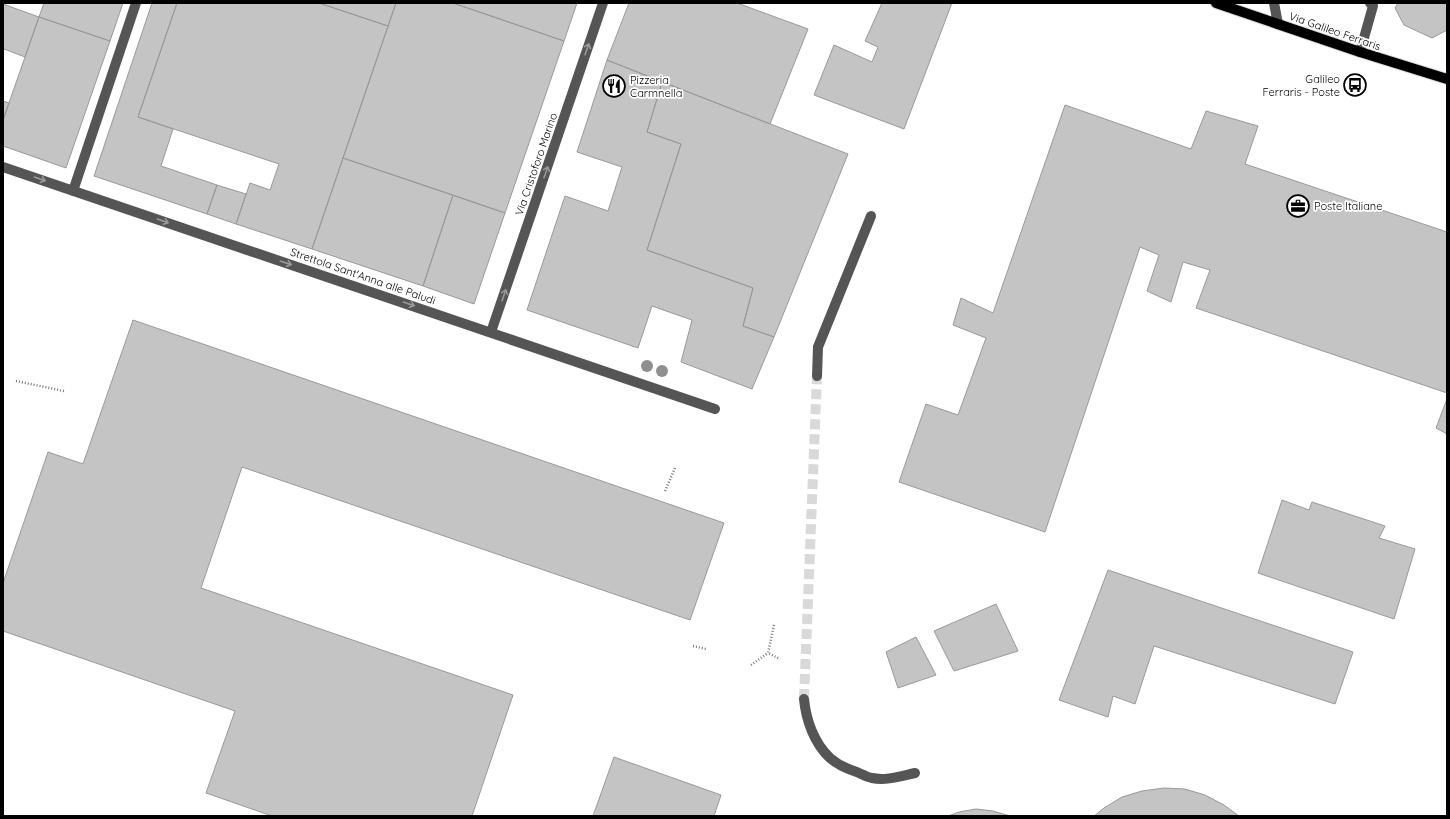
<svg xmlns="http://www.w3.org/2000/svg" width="1450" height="819" viewBox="0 0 1450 819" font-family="Quicksand,sans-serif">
<rect width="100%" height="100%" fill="#fff"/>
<!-- building -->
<path fill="#c4c4c4" stroke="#999" d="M44 3H123L110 41 39 17Z
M152 3H177L138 117 173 129 161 166 217 185 207 214 94 176Z
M177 3H319L388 26 312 249 236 224 250 183 270 190 279 164 138 117Z
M319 3H396L388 26Z
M396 3H453L564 41 505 213 343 158Z
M453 3H577L564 41Z
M629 3H737L808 29 770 124 607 60Z
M882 3H952L904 129 814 95 834 45 872 62 878 47 865 41Z
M1398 3H1447V30L1432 38 1404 25 1395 8Z
M3 4 39 17 25 57 4 49 3 51Z
M39 17 110 41 66 168 3 146V120Z
M607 60 662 82 647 132 681 144 647 250 753 288 743 326 774 337 752 389 681 362 692 320 652 306 638 348 527 310 565 196 608 211 622 167 577 152Z
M662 82 848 154 774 337 743 326 753 288 647 250 681 144 647 132Z
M3 101 9 103 3 120Z
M1065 105 1191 149 1206 111 1258 126 1245 164 1447 232V393L1196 308 1210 270 1183 262 1171 302 1147 291 1159 255 1140 247 1045 532 899 482 926 404 958 415 986 338 953 325 961 298 993 313Z
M343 158 453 195 423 286 312 249Z
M217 185 246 194 236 224 207 214Z
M453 195 505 213 474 304 423 286Z
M133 320 724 523 690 620 242 467 201 588 513 695 472 816H272L206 793 235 711 3 631V583L48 452 83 464Z
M1447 399V434L1436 428Z
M1282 500 1309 510 1312 502 1385 526 1379 538 1415 549 1394 619 1258 573Z
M1108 570 1353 652 1335 704 1154 646 1135 704 1113 696 1108 717 1059 700Z
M996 604 1018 651 954 671 934 631Z
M916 637 936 675 898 688 886 652Z
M614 757 721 795 714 816H593Z
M1164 788 1185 789 1205 795 1224 805 1239 816H1094L1104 808 1122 797 1142 791Z
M976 809 993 811 1010 816H948L959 812Z"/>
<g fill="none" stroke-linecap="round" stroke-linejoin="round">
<!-- minor-tunnel -->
<path stroke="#d9d9d9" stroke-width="10" stroke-dasharray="10 5" stroke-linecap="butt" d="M804 699 817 376"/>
<!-- major casing -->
<g stroke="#dbdbdb" stroke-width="12">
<path id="major" d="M1216 3 1360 52 1447 79"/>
</g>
<!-- path -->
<path stroke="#777" stroke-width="2.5" stroke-dasharray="1 2" stroke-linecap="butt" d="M16 381 64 391
M665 491 675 468
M774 625 768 653 780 659
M693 646 706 649
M751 665 768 653"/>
<!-- minor -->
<path stroke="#555" stroke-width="10" d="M1274 3 1278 24
M1360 52 1373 6 1370 3
M3 167 715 409
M73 191 136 3
M491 332 603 3
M817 376 818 347 871 216
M804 699C806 720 814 743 830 758 837 764 845 768 854 771 860 773 866 777 872 778 886 781 901 776 915 773"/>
<!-- major -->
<use href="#major" stroke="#000" stroke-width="10"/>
</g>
<!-- trees -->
<g fill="#8f8f8f">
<circle cx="647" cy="366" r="6"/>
<circle cx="662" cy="371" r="6"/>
</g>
<!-- one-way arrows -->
<defs><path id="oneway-shaft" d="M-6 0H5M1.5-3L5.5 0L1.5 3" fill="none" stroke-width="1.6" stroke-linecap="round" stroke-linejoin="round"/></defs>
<g stroke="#999">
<use href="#oneway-shaft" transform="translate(587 49) rotate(-71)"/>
<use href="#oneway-shaft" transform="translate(546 172) rotate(-71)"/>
<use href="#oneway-shaft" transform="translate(40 179) rotate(19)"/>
<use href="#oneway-shaft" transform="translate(163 221) rotate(19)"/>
<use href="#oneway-shaft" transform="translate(286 263) rotate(19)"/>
<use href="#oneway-shaft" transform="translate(504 295) rotate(-71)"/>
<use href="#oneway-shaft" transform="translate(409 304) rotate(19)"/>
</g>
<!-- icons -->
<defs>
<g id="bus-ring" transform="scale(1.15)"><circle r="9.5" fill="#fff" stroke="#000" stroke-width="1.5"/><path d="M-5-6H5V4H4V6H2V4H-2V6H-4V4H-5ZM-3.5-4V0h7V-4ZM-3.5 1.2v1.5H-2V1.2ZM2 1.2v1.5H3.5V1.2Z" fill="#000"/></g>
<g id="restaurant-ring" transform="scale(1.15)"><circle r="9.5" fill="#fff" stroke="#000" stroke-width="1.5"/><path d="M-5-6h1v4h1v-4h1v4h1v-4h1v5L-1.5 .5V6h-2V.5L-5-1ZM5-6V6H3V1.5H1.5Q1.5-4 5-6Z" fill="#000"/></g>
<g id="office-ring" transform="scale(1.15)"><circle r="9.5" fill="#fff" stroke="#000" stroke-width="1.5"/><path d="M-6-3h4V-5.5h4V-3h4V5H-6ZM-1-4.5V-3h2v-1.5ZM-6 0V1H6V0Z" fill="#000"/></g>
</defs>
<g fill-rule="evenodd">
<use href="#bus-ring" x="1355" y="85"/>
<use href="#restaurant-ring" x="614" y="86"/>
<use href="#office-ring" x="1298" y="206"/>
</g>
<g text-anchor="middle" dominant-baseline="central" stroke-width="3.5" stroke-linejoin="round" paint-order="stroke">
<!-- street labels -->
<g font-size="11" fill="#000" stroke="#fff">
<text transform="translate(1335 31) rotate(19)">Via Galileo Ferraris</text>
<text transform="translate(536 164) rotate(-71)">Via Cristoforo Marino</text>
<text transform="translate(363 276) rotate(19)">Strettola Sant'Anna alle Paludi</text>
</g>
<!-- poi labels -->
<g font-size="11" fill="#000" stroke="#fff" text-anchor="start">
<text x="1340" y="79" text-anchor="end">Galileo<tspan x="1340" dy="13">Ferraris - Poste</tspan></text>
<text x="630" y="80">Pizzeria<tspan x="630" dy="13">Carmnella</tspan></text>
<text x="1314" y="206">Poste Italiane</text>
</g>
</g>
<!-- border -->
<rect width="1450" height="819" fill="none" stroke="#000000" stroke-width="8"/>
</svg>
